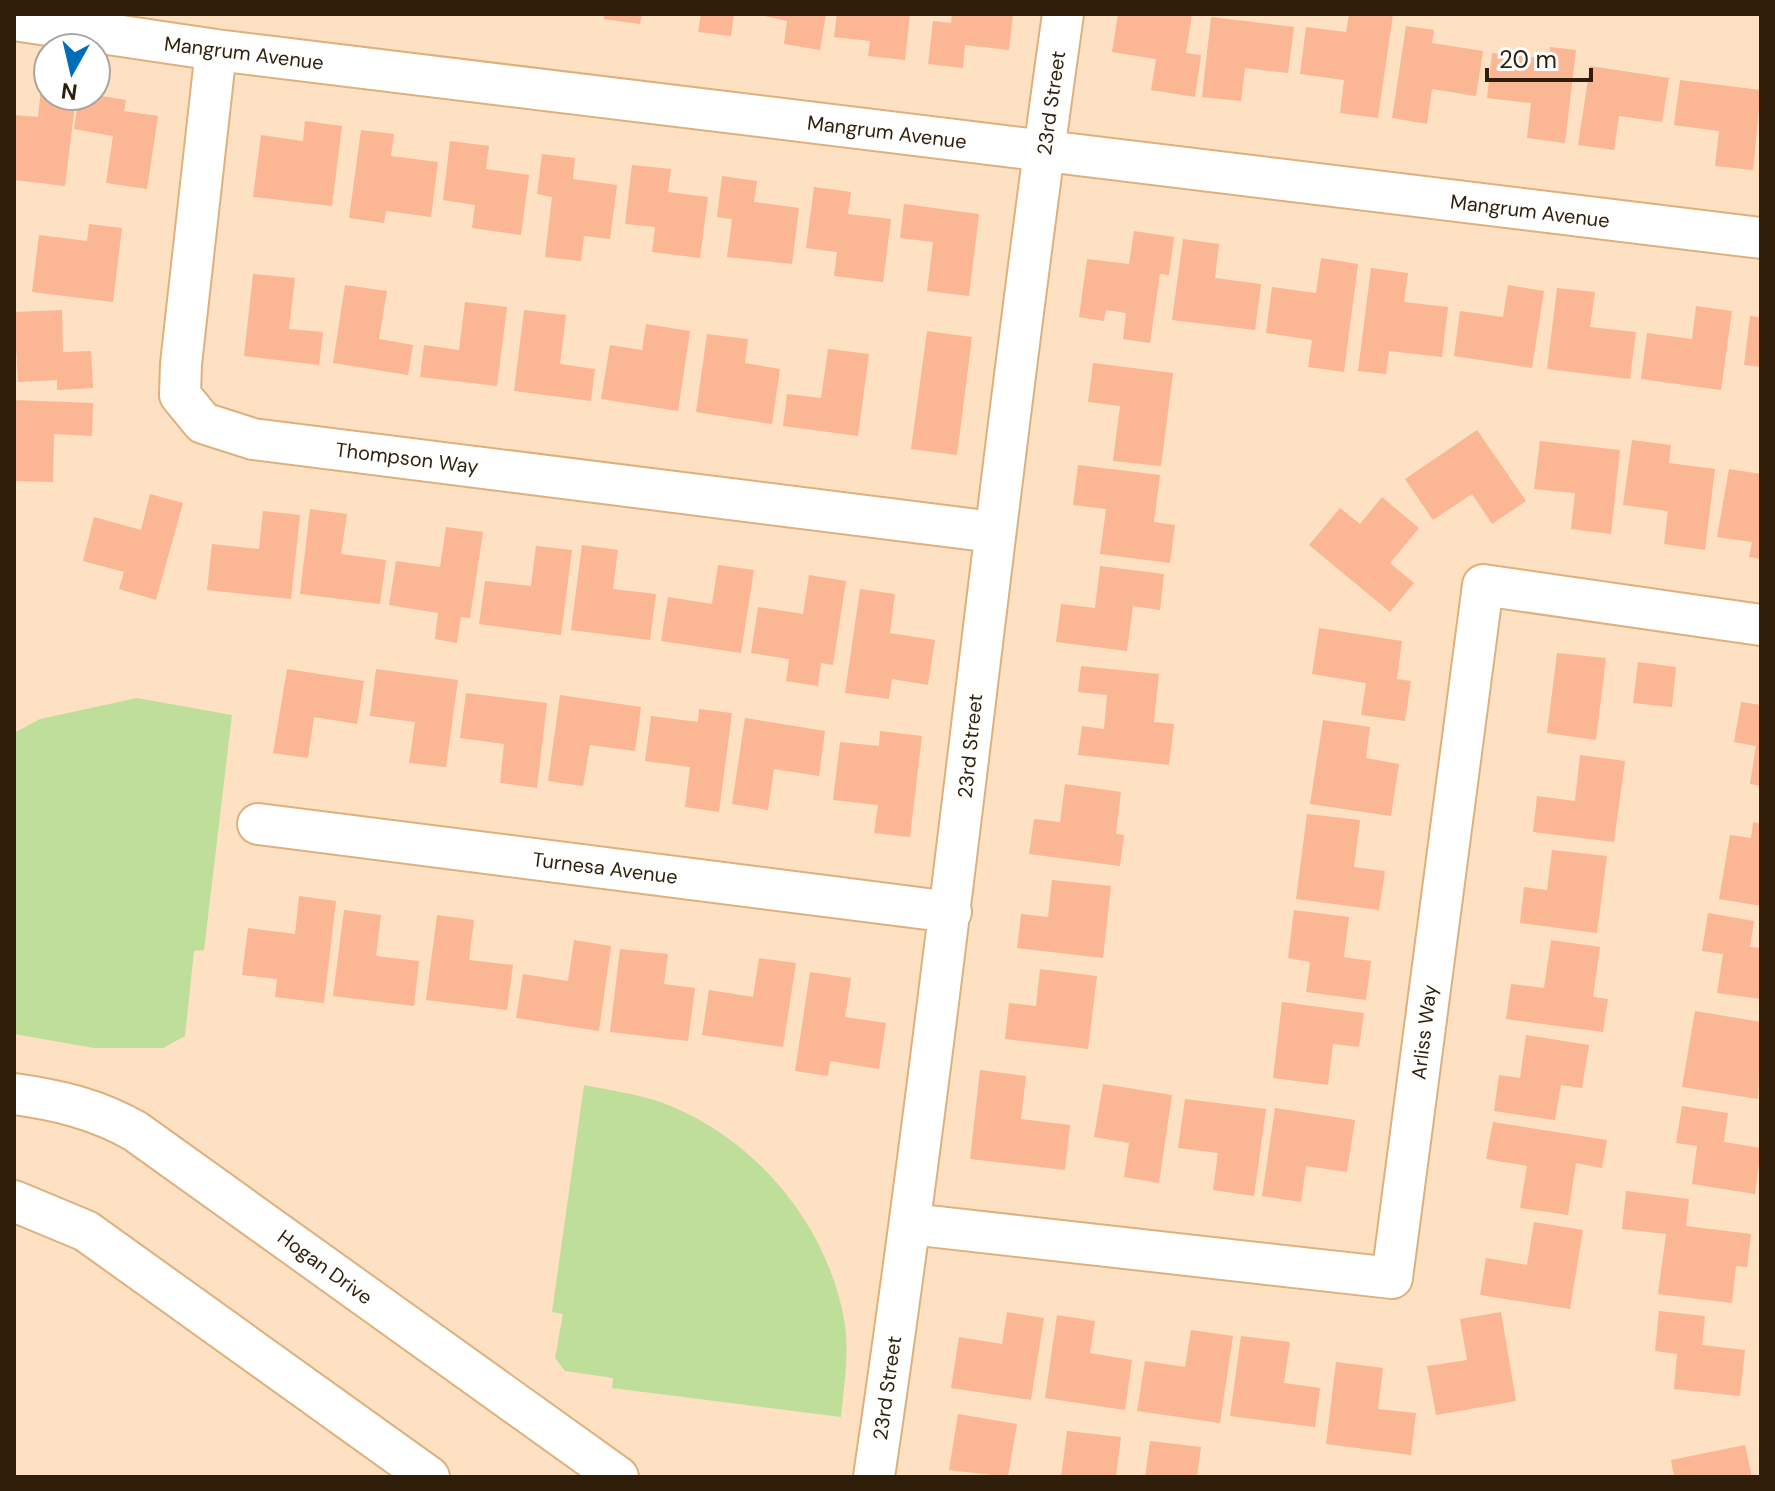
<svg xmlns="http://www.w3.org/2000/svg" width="1775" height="1491" viewBox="0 0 1775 1491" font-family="'DM Sans',sans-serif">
<rect width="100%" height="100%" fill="#fee1c3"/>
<!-- green -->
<path fill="#bede99" d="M137 698 232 715 204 950 194 951 185 1036 163 1048H94L14 1034V733L40 719Z
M584 1085C614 1091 645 1095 673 1107 761 1144 830 1230 845 1325 849 1355 844 1387 841 1417L612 1388 613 1378 565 1371 555 1358 563 1314 552 1312Z"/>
<!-- building -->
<path fill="#fbb693" d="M604 14H642L640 24 604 19Z
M701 14H734L731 36 698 32Z
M755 14H826L820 50 784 44 787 21Z
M837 14H910L905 60 868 56 870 41 834 37Z
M952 14H1013L1009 50 965 45 963 68 928 64 933 21 951 23Z
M1118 14H1192L1186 53 1201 55 1195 97 1151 90 1156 59 1112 52Z
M1349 14H1393L1378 118 1340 113 1344 80 1300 74 1306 27 1346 32Z
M1211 17 1294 27 1288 73 1245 68 1241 101 1202 97Z
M1406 26 1434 30 1432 43 1483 51 1476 96 1432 89 1427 124 1392 118Z
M1550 47 1576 50 1565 143 1527 138 1531 103 1487 98 1492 53 1549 59Z
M1590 66 1669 78 1662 122 1619 116 1614 150 1578 145Z
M1680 80 1761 90 1753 170 1715 166 1719 131 1674 125Z
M41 88 48 89V96H76L65 186 14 180V115L38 117Z
M96 95 126 100 124 111 158 116 147 189 106 183 113 136 74 129 79 96Z
M305 121 342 126 332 206 253 197 261 135 303 141Z
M361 130 394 134 391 156 438 162 431 217 386 211 384 223 349 218Z
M450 141 489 146 486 169 529 175 521 235 472 228 475 205 443 200Z
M542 154 575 158 573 179 617 185 610 239 584 236 581 261 545 257 552 197 537 194Z
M632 165 671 169 668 192 708 197 700 258 652 252 655 227 625 224Z
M722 176 757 181 754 202 799 208 792 264 727 257 732 219 717 217Z
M814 187 851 192 848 214 891 219 883 282 834 276 837 252 806 248Z
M904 204 979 214 969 296 927 291 933 242 900 238Z
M89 224 122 228 113 302 32 292 39 235 87 241Z
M1134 231 1174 237 1169 275 1160 274 1150 343 1123 339 1126 313 1106 310 1104 321 1079 317 1087 259 1129 264Z
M1183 239 1219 244 1215 278 1261 284 1255 330 1172 320Z
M1321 258 1358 264 1344 372 1308 367 1312 340 1266 333 1272 287 1316 293Z
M1371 268 1408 273 1404 302 1448 307 1442 357 1389 351 1386 374 1358 371Z
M253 274 295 278 289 329 323 332 319 365 244 356Z
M345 285 387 291 379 339 413 345 408 375 333 363Z
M1508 285 1544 291 1532 368 1454 356 1460 311 1503 317Z
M1557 288 1595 292 1590 327 1636 332 1630 379 1547 369Z
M465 302 507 307 497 386 420 377 424 345 459 350Z
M1696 306 1732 311 1721 390 1641 379 1647 333 1692 339Z
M62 310 63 352 91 351 93 388 57 390V380L18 382 14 312Z
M524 310 566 315 560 364 595 369 591 401 514 391Z
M1750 316 1761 317V367L1744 365Z
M646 324 690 331 678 411 601 399 610 345 642 350Z
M927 331 972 337 957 455 911 449Z
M707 334 748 339 745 363 780 369 772 424 696 412Z
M828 349 869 354 858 436 783 426 787 394 821 398Z
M1093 363 1173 373 1161 466 1113 461 1120 406 1088 402Z
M14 400 93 403 92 436 54 434 53 482 14 481Z
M1477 430 1526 501 1492 524 1472 494 1433 520 1405 479Z
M1632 440 1671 445 1669 463 1715 469 1705 550 1664 544 1668 511 1623 505Z
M1540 441 1620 450 1611 534 1571 529 1575 493 1534 489Z
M1078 465 1160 475 1154 522 1175 525 1170 563 1100 554 1106 509 1073 505Z
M1729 469 1761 474V559L1749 557 1752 542 1717 537Z
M150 494 183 503 156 600 119 589 124 572 83 561 94 517 141 530Z
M1382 497 1419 528 1390 563 1414 583 1390 612 1309 545 1340 508 1360 524Z
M310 509 347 514 341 554 386 560 380 604 300 594Z
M263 511 300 515 291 599 207 590 212 544 259 549Z
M446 527 483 532 470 618 461 617 457 643 435 639 438 613 389 605 396 561 440 567Z
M582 545 618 550 613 589 656 594 650 640 571 630Z
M536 546 572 550 561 635 479 624 485 581 531 586Z
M718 565 754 570 741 653 661 641 668 597 712 604Z
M1100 566 1164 574 1160 610 1133 606 1127 651 1056 642 1061 604 1095 608Z
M809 575 846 581 833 665 821 663 818 686 786 681 789 659 751 653 758 607 803 614Z
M860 589 895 594 890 633 935 640 928 685 892 679 889 699 845 693Z
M1319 628 1402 641 1397 679 1411 681 1405 721 1361 715 1366 683 1312 674Z
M1557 653 1606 658 1596 740 1547 733Z
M1638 662 1676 667 1672 707 1633 703Z
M1081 666 1159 674 1154 722 1174 724 1169 765 1078 755 1082 726 1104 729 1107 695 1078 692Z
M287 669 364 681 357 724 314 717 308 758 273 753Z
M376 669 458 680 446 767 409 763 415 722 370 716Z
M466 693 547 703 537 788 500 783 504 744 460 738Z
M560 695 641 707 635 751 590 745 583 786 548 781Z
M1741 702 1761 705V786L1750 784 1756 746 1734 742Z
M699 709 732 713 719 812 685 807 690 767 645 761 651 716 698 722Z
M745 718 825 731 819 776 774 769 768 810 732 804Z
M1323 720 1370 727 1366 758 1399 764 1391 816 1310 804Z
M880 731 922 736 910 837 874 833 878 805 833 800 840 742 879 746Z
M1580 755 1625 761 1614 842 1533 832 1537 796 1575 801Z
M1065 784 1121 792 1116 834 1124 835 1120 866 1029 854 1034 819 1060 822Z
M1307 814 1360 820 1354 867 1385 871 1379 910 1296 899Z
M1753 822 1761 824V906L1719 899 1730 835 1751 838Z
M1552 850 1607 856 1597 933 1520 923 1524 887 1547 890Z
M1052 880 1111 886 1103 958 1017 948 1021 914 1048 917Z
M299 896 336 901 324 1003 275 997 277 979 242 975 248 928 295 934Z
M344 910 381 915 376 956 419 961 414 1006 333 996Z
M1294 910 1349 917 1344 957 1371 961 1366 1000 1306 992 1310 962 1288 958Z
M1708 913 1754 921 1750 947 1761 948V999L1717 993 1723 954 1702 951Z
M437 915 474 920 469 960 513 965 507 1010 426 1000Z
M574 940 611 946 599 1031 516 1018 523 974 568 981Z
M1551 940 1600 947 1593 997 1608 999 1603 1032 1506 1019 1511 984 1544 988Z
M620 949 668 954 664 984 695 988 688 1041 610 1032Z
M759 958 796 963 783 1047 702 1035 709 990 753 997Z
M1040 969 1097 976 1088 1049 1005 1039 1009 1003 1036 1006Z
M810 972 851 978 845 1017 886 1023 879 1069 830 1061 828 1076 795 1071Z
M1282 1002 1364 1013 1359 1047 1333 1044 1328 1085 1273 1078Z
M1695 1011 1761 1022 1758 1099 1682 1087Z
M1526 1035 1589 1045 1582 1088 1561 1085 1555 1120 1494 1111 1499 1075 1520 1078Z
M980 1070 1026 1076 1021 1119 1070 1125 1065 1170 970 1159Z
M1103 1084 1172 1095 1159 1183 1124 1177 1129 1143 1094 1137Z
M1185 1099 1266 1109 1254 1196 1213 1190 1218 1153 1178 1148Z
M1682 1106 1728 1113 1724 1142 1761 1148 1755 1194 1692 1184 1697 1146 1676 1143Z
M1275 1108 1355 1120 1347 1172 1306 1166 1301 1202 1262 1196Z
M1493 1122 1607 1140 1602 1168 1576 1163 1568 1215 1520 1208 1527 1166 1486 1159Z
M1626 1191 1689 1199 1686 1226 1751 1234 1747 1267 1736 1266 1732 1303 1658 1294 1666 1234 1622 1229Z
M1534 1222 1583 1230 1570 1309 1480 1295 1486 1258 1527 1265Z
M1659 1311 1705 1316 1702 1345 1745 1350 1740 1396 1674 1389 1677 1354 1655 1351Z
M1007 1312 1044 1318 1031 1400 951 1388 959 1337 1002 1344Z
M1501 1312 1516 1401 1436 1415 1427 1366 1467 1360 1460 1319Z
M1057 1315 1095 1321 1090 1353 1132 1360 1125 1410 1045 1398Z
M1191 1330 1233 1336 1220 1423 1137 1411 1145 1361 1185 1367Z
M1241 1336 1290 1342 1284 1383 1320 1388 1315 1427 1230 1416Z
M1336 1362 1383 1368 1378 1409 1416 1413 1411 1455 1326 1444Z
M958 1414 1017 1424 1008 1477 949 1470Z
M1067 1431 1121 1437 1116 1477H1061Z
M1150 1441 1201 1447 1197 1477H1145Z
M1745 1445 1752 1477H1674L1671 1460Z"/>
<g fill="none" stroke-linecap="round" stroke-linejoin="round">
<!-- minor casing -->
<g stroke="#ddb07e" stroke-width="44">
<path id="minor" d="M14 20 216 50 1761 238
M216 50 181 364 180 395 203 423 253 439 993 532
M258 824 951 912
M14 1094C58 1100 96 1109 135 1131L618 1477
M14 1201 86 1231 429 1477
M911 1224 1392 1278 1483 585 1761 625
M874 1477C946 990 994 501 1063 14"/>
</g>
<!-- minor -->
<use href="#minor" stroke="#fff" stroke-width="40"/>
</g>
<g text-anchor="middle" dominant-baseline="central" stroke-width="6" stroke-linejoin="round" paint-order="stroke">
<!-- street labels -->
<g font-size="20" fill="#2f1e09" stroke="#fff">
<text transform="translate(244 53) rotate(7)">Mangrum Avenue</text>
<text transform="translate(1051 103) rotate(-82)">23rd Street</text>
<text transform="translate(887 132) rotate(7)">Mangrum Avenue</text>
<text transform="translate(1530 211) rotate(7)">Mangrum Avenue</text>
<text transform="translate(407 458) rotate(7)">Thompson Way</text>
<text transform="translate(970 746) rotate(-84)">23rd Street</text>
<text transform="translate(605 868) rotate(7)">Turnesa Avenue</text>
<text transform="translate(1424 1032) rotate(-83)">Arliss Way</text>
<text transform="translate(325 1267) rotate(36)">Hogan Drive</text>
<text transform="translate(887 1388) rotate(-82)">23rd Street</text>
</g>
</g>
<!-- border -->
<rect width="1775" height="1491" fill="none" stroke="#2f1e09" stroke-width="32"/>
<!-- north arrow -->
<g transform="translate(72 72) rotate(188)"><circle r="38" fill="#ffffff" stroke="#aca59d" stroke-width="2"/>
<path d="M0-6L14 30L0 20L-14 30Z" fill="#006db8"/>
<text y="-12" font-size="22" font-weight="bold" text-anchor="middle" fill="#2f1e09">N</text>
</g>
<!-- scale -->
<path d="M1487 68v12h104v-12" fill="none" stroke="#2f1e09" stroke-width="4"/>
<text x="1499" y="68" font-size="24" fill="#2f1e09" stroke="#ffffff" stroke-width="6" paint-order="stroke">20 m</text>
</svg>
